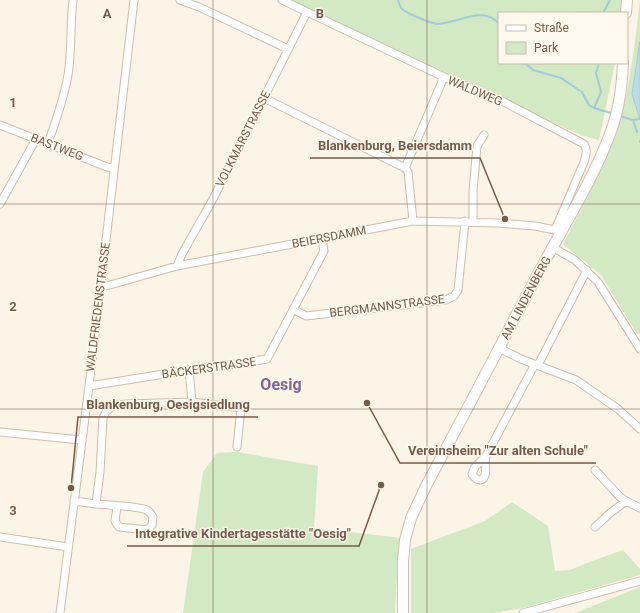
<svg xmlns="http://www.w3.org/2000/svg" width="640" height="613" viewBox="0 0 640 613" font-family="Roboto,sans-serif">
<rect width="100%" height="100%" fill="#fcf4e6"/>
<!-- green -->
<path fill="#d2e9c4" d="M286 0H624L623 13H499V63H615L599 140 584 136 425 68Z
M640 0V41L632 94 640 120V334H637L601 275 563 244C583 205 606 166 619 123 631 83 635 41 640 0Z
M237 452 318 466 314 528 402 538 397 572 395 613H183L203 472 217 453Z
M512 502 548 526 555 571 570 570 592 561 623 550 640 569V575L523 608 494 613H411V549L485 521Z
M640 587V613H575Z"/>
<!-- water -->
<path fill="#badde5" stroke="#a1ccd7" d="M640 41V120L632 94Z"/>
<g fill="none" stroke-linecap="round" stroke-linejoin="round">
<!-- stream -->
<path stroke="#a1ccd7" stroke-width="2" d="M398 0C399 3 400 7 402 9 406 13 432 24 438 24 458 23 483 5 499 24
M603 13 610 0
M522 63 526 64 533 70 561 78 582 92 589 105 594 108 614 114
M594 108 601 92 596 73 599 63
M620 116 633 120 640 119
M633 120 637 132
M640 141V142"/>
<!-- street casing -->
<g stroke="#cdbcac" stroke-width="9">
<path id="street" d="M180 0 199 7 288 49
M282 0 444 77 500 100 584 144C588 151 586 155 584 162L555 230
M264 98 405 168 408 172 413 221
M0 125 107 167 114 168
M48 143C56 121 64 98 68 75 72 50 70 25 73 0
M405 168 444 77
M0 204 36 139
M473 221V191L477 146 484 135
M552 247 575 260 598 282 640 349
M177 266 182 254 213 199 307 12
M101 286 110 285 177 266 413 221 497 223 535 226 555 230 560 233
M293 309 306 316 446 300 454 296 458 290 465 221
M499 348 521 359 576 380 618 409 640 429
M538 365 587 270
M189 370 192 402 241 408 237 447
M89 386 189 370 236 364 267 359 324 251 322 239
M0 432 81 440
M486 456C484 463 489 479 480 480 476 480 474 477 472 474L475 467 486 456 535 364
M595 470 620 497 626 501
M74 501 96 504 100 472 103 418 106 412 112 406 126 404 192 402
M96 504C107 505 138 506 147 510 150 512 151 514 153 517L152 525 147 530 119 527 115 521 117 506
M595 527 609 514 626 501 640 508
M0 537 68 547
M60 613 89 386 134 0
M523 613 640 581"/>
</g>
<!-- secondary casing -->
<g stroke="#d2beac" stroke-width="12">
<path id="secondary" d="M626 13 627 0
M403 613V561L405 540 411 518 426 486C464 415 502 343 539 272 564 225 593 181 611 131 619 110 622 86 623 63"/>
</g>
<!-- street -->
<use href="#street" stroke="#fff" stroke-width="7"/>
<!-- secondary -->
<use href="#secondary" stroke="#fff" stroke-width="10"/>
</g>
<!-- grid -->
<path fill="none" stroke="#755b4b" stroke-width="1" stroke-opacity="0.55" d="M213 0V613M427 0V613M0 204H640M0 409H640"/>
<g text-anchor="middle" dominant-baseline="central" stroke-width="3" stroke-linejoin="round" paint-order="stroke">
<!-- street labels -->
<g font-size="12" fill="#755b4b" stroke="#fff8ec">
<text transform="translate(475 91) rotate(23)">WALDWEG</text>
<text transform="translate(243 139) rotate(-63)">VOLKMARSTRASSE</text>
<text transform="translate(57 147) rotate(21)">BASTWEG</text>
<text transform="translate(329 237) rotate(-11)">BEIERSDAMM</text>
<text transform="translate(526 298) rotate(-62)">AM LINDENBERG</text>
<text transform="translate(387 306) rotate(-7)">BERGMANNSTRASSE</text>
<text transform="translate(98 307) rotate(-83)">WALDFRIEDENSTRASSE</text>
<text transform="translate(209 368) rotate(-8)">BÄCKERSTRASSE</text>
</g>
<!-- district labels -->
<g font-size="16" font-weight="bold" fill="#836391" stroke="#fff8ec">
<text x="281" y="384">Oesig</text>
</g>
</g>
<g font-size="13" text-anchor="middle" font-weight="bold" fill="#755b4b" stroke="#fff8ec" stroke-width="3" stroke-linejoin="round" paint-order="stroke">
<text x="107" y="18">A</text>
<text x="320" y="18">B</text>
<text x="13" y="107">1</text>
<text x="13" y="311">2</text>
<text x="13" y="515">3</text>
</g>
<!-- callouts -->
<path fill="none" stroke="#755b4b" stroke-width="1.5" d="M505 219L480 158H310M71 488L78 417H258M367 403L400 463H596M381 485L359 546H127"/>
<g fill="#755b4b" stroke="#fff8ec" stroke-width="1.5">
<circle cx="505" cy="219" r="4"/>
<circle cx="71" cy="488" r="4"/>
<circle cx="367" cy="403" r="4"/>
<circle cx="381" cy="485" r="4"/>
</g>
<g font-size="13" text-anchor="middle" font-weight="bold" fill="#755b4b" stroke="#fff8ec" stroke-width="3" stroke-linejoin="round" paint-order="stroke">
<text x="395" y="150">Blankenburg, Beiersdamm</text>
<text x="168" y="409">Blankenburg, Oesigsiedlung</text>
<text x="498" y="455">Vereinsheim "Zur alten Schule"</text>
<text x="243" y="538">Integrative Kindertagesstätte "Oesig"</text>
</g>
<!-- legend -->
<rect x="498" y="12" width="130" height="52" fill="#fff8ec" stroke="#c8b9ac"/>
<rect x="506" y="25" width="20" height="6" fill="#ffffff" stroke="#c8b9ac"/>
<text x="534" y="32" font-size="12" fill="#755b4b">Straße</text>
<rect x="506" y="42" width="20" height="12" fill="#d2e9c4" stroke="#c8b9ac"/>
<text x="534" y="52" font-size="12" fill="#755b4b">Park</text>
</svg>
